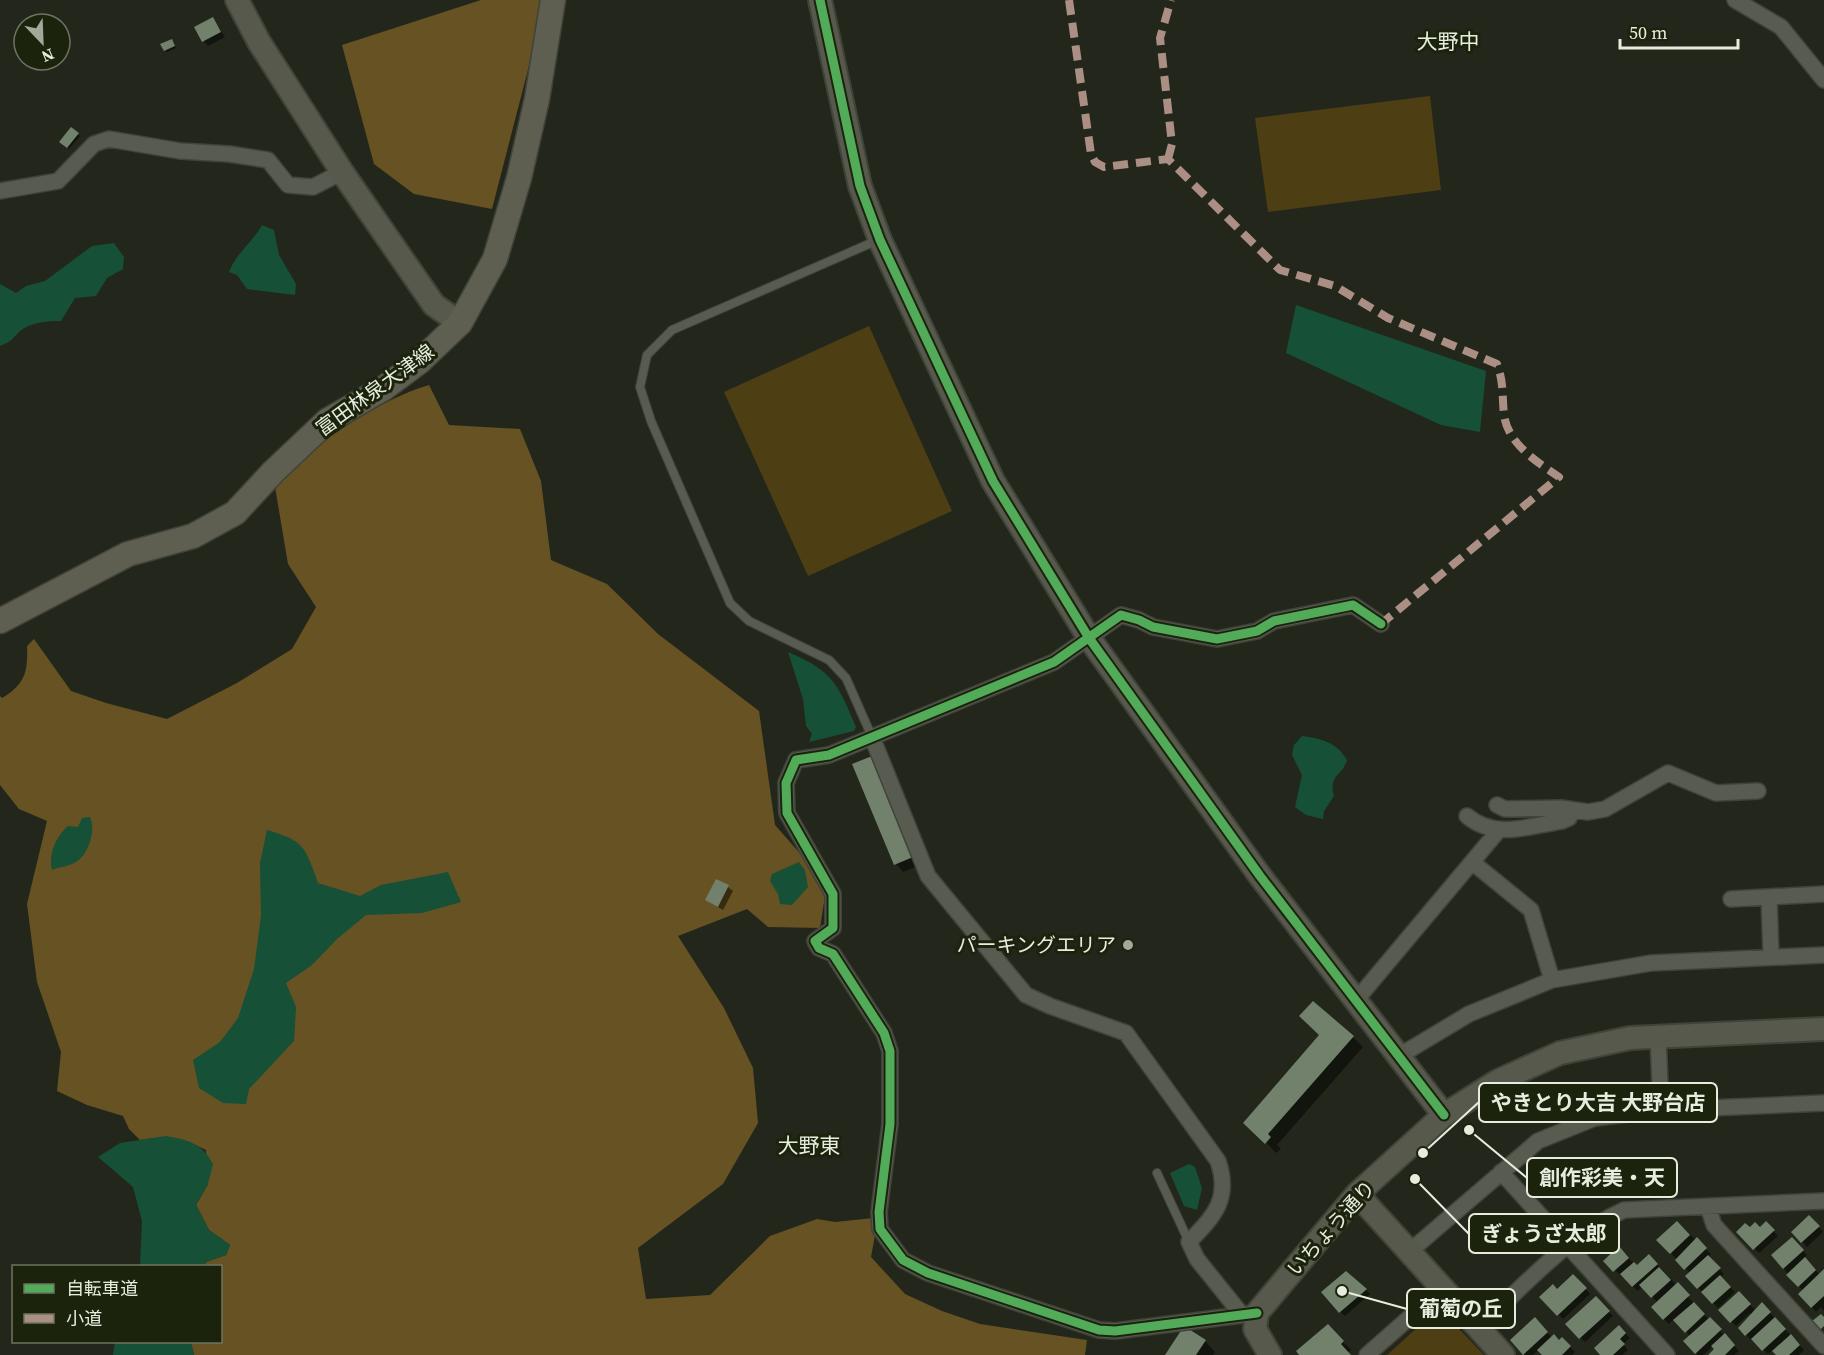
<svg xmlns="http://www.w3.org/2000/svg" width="1824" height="1355" viewBox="0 0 1824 1355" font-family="'Source Serif 4','Noto Sans JP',serif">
<rect width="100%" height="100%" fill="#23271b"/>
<!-- green -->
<path fill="#4e3e14" d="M1430 96 1441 190 1268 212 1255 118Z
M869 326 952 511 808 576 724 392Z
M1442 1311 1484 1355H1387L1430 1316Z"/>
<!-- forest -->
<path fill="#665223" d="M481 0H546L492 209 414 194 374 164 342 45Z
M429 385 449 425 520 429 541 481 551 560 607 584 658 634 759 711 775 825 804 858 825 896 820 928 768 927 747 909 678 936 724 1008 753 1068 758 1123 723 1184 638 1248 646 1299 710 1295 770 1236 817 1219 835 1222 874 1218 875 1235 871 1257 905 1294 942 1311 980 1324 1087 1340 1085 1355H194L191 1342H220V1266H204L206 1262 226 1255 230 1245 209 1230 196 1205 208 1184 206 1150C180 1137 169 1135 140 1140L129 1129 123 1116 87 1105 57 1091 61 1052 37 982 27 904 47 821 19 809 0 785V696L2 698C25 684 28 672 27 646L34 639 71 691 106 703 167 719 237 683 292 649 316 607 288 564 275 487C306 448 380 399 429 385Z"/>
<!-- water -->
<path fill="#155037" d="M262 225 274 230 279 255 296 284 295 295 247 289 237 275 229 272C236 253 252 243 262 225Z
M114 243 124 257 123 269 107 278 96 296 75 298 61 321C47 321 30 322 19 332 12 339 11 342 0 346V284L16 293 26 286 45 281 92 246Z
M1296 305 1486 371 1480 432 1441 425 1286 353Z
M788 652C833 671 838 684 856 727L854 731 809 742 812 734 806 726 803 699Z
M1302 736C1323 739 1336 742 1347 760 1342 777 1328 775 1334 796L1324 811 1323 819 1306 815 1295 807 1302 775 1292 755 1294 745Z
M90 817C96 830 89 854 76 862 70 866 59 867 52 870 48 855 56 836 68 826L78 827 82 818Z
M267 830C305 841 305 847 318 883L360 896 381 885 448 872 461 902 422 913 366 915 337 939 312 965 286 983 296 1007 294 1041 249 1089 246 1104 223 1103 199 1088 193 1060 220 1042 238 1018 254 969 261 916 260 863Z
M799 862 805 870 808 887 792 905 780 904 778 894 770 881 772 874Z
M166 1136C188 1140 202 1143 213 1164L208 1184 196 1205 209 1230 230 1245 226 1255 206 1262 204 1266H140L142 1221 133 1187 98 1157 120 1143Z
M1189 1164 1195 1167 1202 1188 1197 1210 1184 1206 1170 1173Z
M115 1342H191L194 1355H113Z"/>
<!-- shadow -->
<path fill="#0007" d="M213 19 225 37 208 46 204 41Z
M173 42 176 48 167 52 165 50Z
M71 129 80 136 69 149 61 142Z
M854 765 920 865 903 872 896 864Z
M728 887 733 891 723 910 707 900Z
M1320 1035 1353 1037 1363 1047 1277 1145 1281 1149 1276 1153 1264 1140Z
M1809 1217 1823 1232 1807 1247 1793 1232Z
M1677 1223 1711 1254 1708 1257 1724 1274 1720 1277 1735 1292 1718 1308 1687 1276 1690 1273 1658 1240Z
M1766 1223 1778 1236 1759 1253 1738 1232 1760 1229Z
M1601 1235 1610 1245 1600 1254 1591 1245Z
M1792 1239 1807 1255 1804 1258 1820 1275 1824 1273V1311L1821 1307 1816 1312 1800 1294 1803 1291 1773 1256Z
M1619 1248 1637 1267 1649 1256 1739 1351 1734 1355H1711L1716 1350 1713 1346 1703 1355H1698L1685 1341 1691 1337 1674 1319 1669 1324 1664 1319 1653 1307 1658 1303 1642 1286 1638 1291 1605 1261Z
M1573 1276 1590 1294 1563 1319 1541 1297 1557 1291Z
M1366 1290 1370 1294 1345 1316 1340 1312Z
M1739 1293 1756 1311 1762 1304 1804 1350 1799 1355H1778L1773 1350 1768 1354 1752 1338 1751 1340 1740 1328 1752 1315 1750 1313 1736 1326 1720 1310Z
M1596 1298 1613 1316 1585 1342 1567 1324Z
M1535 1319 1552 1338 1559 1342 1562 1339 1575 1352 1572 1355H1545L1539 1349 1533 1355H1526L1512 1340Z
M1328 1326 1351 1350 1347 1353 1350 1355H1301Z
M1619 1327 1630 1338 1623 1344 1628 1350 1622 1355H1602Z
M1205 1341 1215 1352 1213 1355H1167Z"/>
<!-- building -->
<path fill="#71816c" d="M213 17 221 32 202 42 194 27Z
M172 39 175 46 164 51 160 44Z
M71 127 79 133 67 148 59 142Z
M872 756 913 857 894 865 852 764Z
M716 879 729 885 718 907 705 900Z
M1313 1001 1354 1036 1268 1134 1271 1137 1265 1144 1243 1123 1319 1035 1299 1016Z
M1809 1215 1820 1226 1801 1243 1791 1232Z
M1677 1221 1690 1235 1670 1254 1656 1240Z
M1766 1221 1775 1230 1753 1250 1736 1232 1745 1223 1750 1227 1755 1222 1760 1227Z
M1601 1233 1610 1242 1597 1254 1589 1245Z
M1697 1237 1707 1248 1684 1270 1675 1260Z
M1792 1237 1804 1250 1783 1269 1771 1255Z
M1619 1246 1629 1258 1613 1272 1603 1261Z
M1649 1254 1658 1264 1632 1287 1620 1274 1634 1262 1637 1265Z
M1708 1255 1721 1268 1697 1289 1685 1276Z
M1805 1257 1816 1270 1798 1287 1786 1275Z
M1659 1267 1671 1280 1651 1298 1639 1285Z
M1824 1269V1296L1811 1308 1798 1294Z
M1346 1271 1367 1289 1339 1313 1321 1292Z
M1573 1274 1587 1288 1557 1316 1539 1297 1553 1284 1557 1289Z
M1720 1275 1731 1287 1712 1304 1701 1292Z
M1678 1282 1690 1295 1663 1320 1651 1307Z
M1739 1291 1751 1304 1730 1323 1718 1310Z
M1596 1296 1610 1311 1579 1339 1565 1324Z
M1694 1302 1705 1314 1685 1333 1673 1320Z
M1762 1302 1771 1312 1745 1336 1738 1328Z
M1821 1314 1824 1317V1326L1820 1330 1812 1321Z
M1535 1317 1548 1332 1523 1355 1510 1340Z
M1710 1317 1722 1329 1695 1354 1683 1341Z
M1775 1317 1786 1329 1762 1351 1751 1339Z
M1328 1324 1344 1341 1341 1344 1351 1355H1299L1296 1351Z
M1619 1325 1626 1333 1620 1339 1625 1344 1613 1355H1600L1594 1348Z
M1184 1326 1206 1340 1196 1355H1165Z
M1725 1333 1735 1345 1725 1355H1708L1714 1349 1711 1346Z
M1554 1334 1559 1340 1562 1337 1571 1346 1562 1355H1542L1537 1350Z
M1791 1334 1800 1345 1789 1355H1776L1772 1351Z"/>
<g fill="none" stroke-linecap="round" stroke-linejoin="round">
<!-- lane casing -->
<g stroke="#40433a" stroke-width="10">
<path id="lane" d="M872 737 846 678 829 660 749 621 730 603 651 421 640 387 647 355 672 330 878 240
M1157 1173 1189 1242"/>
</g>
<!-- street casing -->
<g stroke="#40433a" stroke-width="18">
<path id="street" d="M1735 0 1781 27 1824 80
M0 191 58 181 94 144 109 139 180 151 229 154 268 160 288 185 313 187 342 172
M872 737 928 876 1026 995 1050 1006 1126 1033 1218 1161C1231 1199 1214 1216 1189 1242L1197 1259 1242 1315
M1497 805 1505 809 1561 808 1588 812 1605 809 1668 773 1716 793 1758 791
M1467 816C1496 840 1528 826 1562 821L1569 818 1571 811
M1472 862 1531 910 1552 980
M1769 897 1771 956
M1731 899 1824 894
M1357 999 1498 831
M1658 1035 1661 1110
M1399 1056 1469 1014 1552 980 1651 963 1824 955
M1501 1172 1667 1355
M1708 1207 1714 1225 1824 1346
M1409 1252 1538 1141 1595 1118 1661 1110 1824 1103
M1257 1313 1115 1331 1099 1330 928 1273 903 1260 880 1229 879 1212 890 1124V1051L884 1033 833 954 819 948 815 941 833 928V894L787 813 786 783 796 760 829 755 1054 662 1121 615 1139 620 1153 627 1217 639 1257 631 1274 621 1353 605 1381 624
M1478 1328C1523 1287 1568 1235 1624 1210L1824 1201
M1367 1355 1443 1288"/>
</g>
<!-- secondary casing -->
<g stroke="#40433a" stroke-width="26">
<path id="secondary" d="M237 0 259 42 342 172 434 305 460 323
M820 0 860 186 880 240 993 481 1089 638 1260 876 1444 1115
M1357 1194 1503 1355
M1270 1355 1255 1329 1257 1313 1357 1194 1444 1115 1498 1081 1560 1053 1630 1038 1824 1029"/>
</g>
<!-- primary casing -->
<g stroke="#40433a" stroke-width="27">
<path id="primary" d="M0 621 128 554 193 536 235 513 273 472 327 421 384 388 419 362 460 323 495 259 519 178 537 99 553 0"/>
</g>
<!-- lane -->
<use href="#lane" stroke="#575b50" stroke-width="8"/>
<!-- street -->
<use href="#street" stroke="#575b50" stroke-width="15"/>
<!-- secondary -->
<use href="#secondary" stroke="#57594c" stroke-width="22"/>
<!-- primary -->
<use href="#primary" stroke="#5e5f51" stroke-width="24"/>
<!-- quiet -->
<path stroke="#ac8f84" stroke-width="8" stroke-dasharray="15 8" stroke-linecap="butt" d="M1069 0 1091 154 1095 162 1104 167 1168 159 1280 270 1335 286 1388 318 1497 364C1504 382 1502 397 1504 415 1508 444 1537 462 1559 477L1381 624
M1168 159 1172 144 1160 38 1171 0"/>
<!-- cycleway casing -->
<g stroke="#1b230c" stroke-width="13">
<path id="cycleway" d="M820 0 860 186 880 240 993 481 1089 638 1260 876 1444 1115
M1257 1313 1115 1331 1099 1330 928 1273 903 1260 880 1229 879 1212 890 1124V1051L884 1033 833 954 819 948 815 941 833 928V894L787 813 786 783 796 760 829 755 1054 662 1121 615 1139 620 1153 627 1217 639 1257 631 1274 621 1353 605 1381 624"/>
</g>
<!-- cycleway -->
<use href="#cycleway" stroke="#51ab58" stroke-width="9"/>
</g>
<!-- markers -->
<circle fill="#a2a89a" stroke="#1b230c" stroke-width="2" cx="1128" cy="945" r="6"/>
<g text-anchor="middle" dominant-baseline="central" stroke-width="6" stroke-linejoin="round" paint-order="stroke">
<!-- street labels -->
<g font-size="20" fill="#e7edde" stroke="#1b230c">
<text transform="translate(375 390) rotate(-36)">富田林泉大津線</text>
<text transform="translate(1331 1228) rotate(-48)">いちょう通り</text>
</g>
<!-- poi labels -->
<g font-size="20" fill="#e7edde" stroke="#1b230c" text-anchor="end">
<text x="1116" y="945">パーキングエリア</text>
</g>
<!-- neighbourhood labels -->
<g font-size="21" fill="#e7edde" stroke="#1b230c">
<text x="1448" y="41">大野中</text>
<text x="809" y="1145">大野東</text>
</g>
</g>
<!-- callouts -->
<path fill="none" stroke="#e7edde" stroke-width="2" d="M1423 1153L1479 1102M1469 1130L1527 1178M1415 1179L1469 1234M1342 1291L1407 1309"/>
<g fill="#e7edde" stroke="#1b230c" stroke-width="2">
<circle cx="1423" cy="1153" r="6"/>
<circle cx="1469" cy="1130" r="6"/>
<circle cx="1415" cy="1179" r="6"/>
<circle cx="1342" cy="1291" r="6"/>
</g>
<g fill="#1b230c" stroke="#e7edde" stroke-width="2">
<rect x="1479" y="1083" width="238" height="39" rx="6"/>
<rect x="1527" y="1158" width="150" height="39" rx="6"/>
<rect x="1469" y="1214" width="150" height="39" rx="6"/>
<rect x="1407" y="1289" width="108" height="39" rx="6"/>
</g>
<g font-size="21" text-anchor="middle" font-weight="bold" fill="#e7edde">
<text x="1598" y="1110">やきとり大吉 大野台店</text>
<text x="1602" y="1185">創作彩美・天</text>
<text x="1544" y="1241">ぎょうざ太郎</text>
<text x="1461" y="1316">葡萄の丘</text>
</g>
<!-- legend -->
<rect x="12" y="1265" width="210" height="78" fill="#1b230c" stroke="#6d7460" stroke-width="1.5"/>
<rect x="24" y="1284" width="30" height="9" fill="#51ab58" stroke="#6d7460" stroke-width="1.5"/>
<text x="66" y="1295" font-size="18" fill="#e7edde">自転車道</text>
<rect x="24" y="1314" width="30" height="9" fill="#ac8f84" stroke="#6d7460" stroke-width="1.5"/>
<text x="66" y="1325" font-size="18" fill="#e7edde">小道</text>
<!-- north arrow -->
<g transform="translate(42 42) rotate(157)"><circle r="28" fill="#1b230c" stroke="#6d7460" stroke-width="1.5"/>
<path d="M0-4.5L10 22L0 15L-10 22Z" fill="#a2a89a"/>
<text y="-9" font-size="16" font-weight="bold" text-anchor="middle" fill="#e7edde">N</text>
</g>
<!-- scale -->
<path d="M1620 39v9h118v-9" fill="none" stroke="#e7edde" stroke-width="3"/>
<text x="1629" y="39" font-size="18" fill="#e7edde" stroke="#1b230c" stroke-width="4.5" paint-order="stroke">50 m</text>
</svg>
